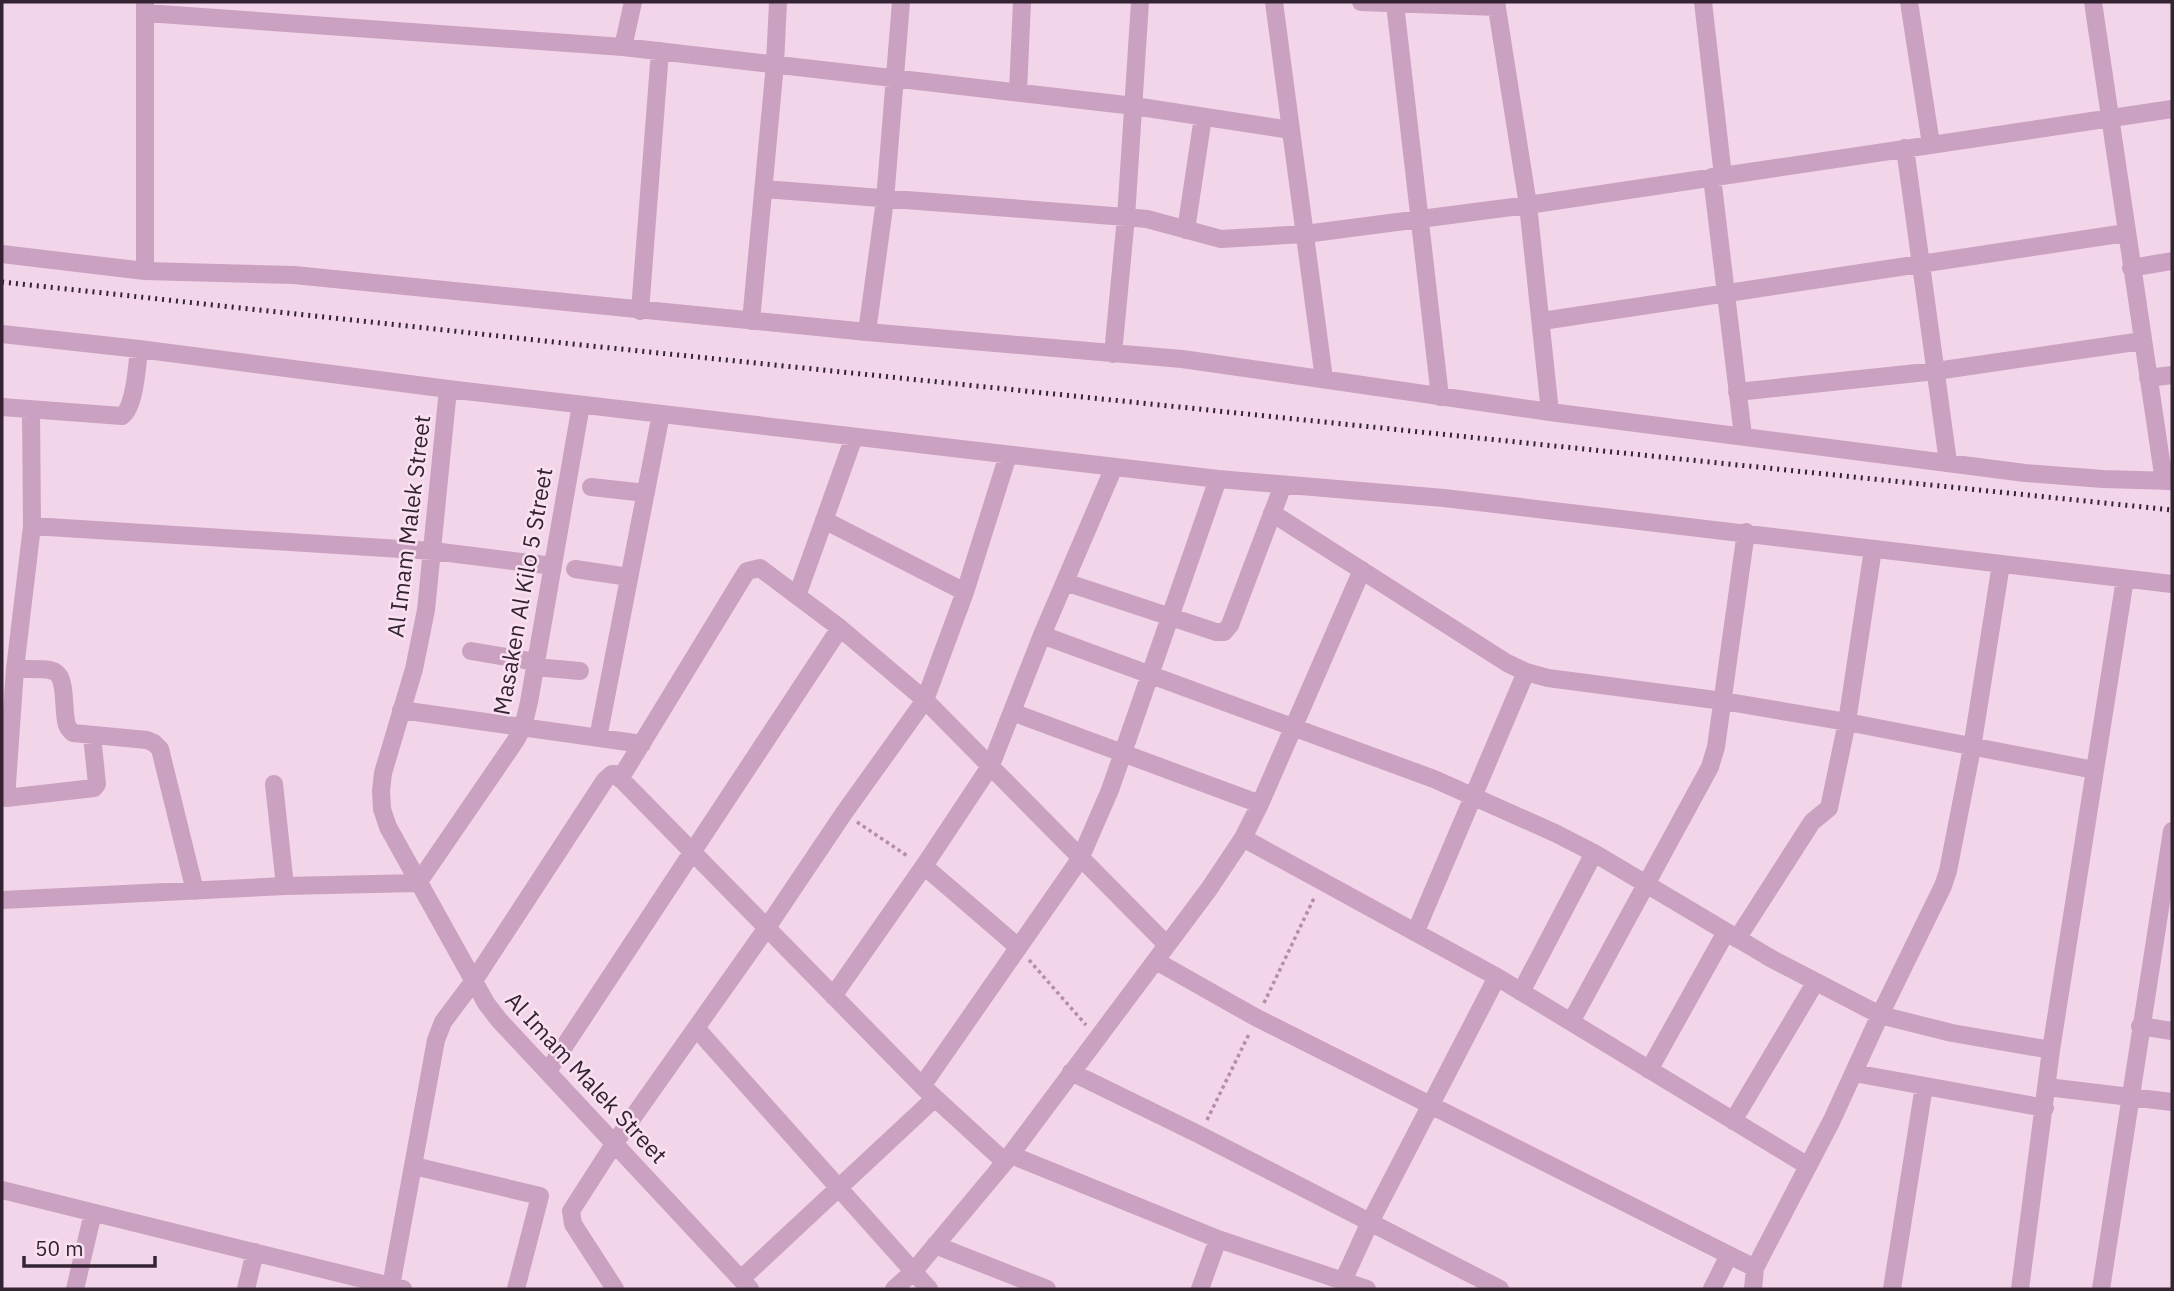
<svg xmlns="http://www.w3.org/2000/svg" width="2174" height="1291" viewBox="0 0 2174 1291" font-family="'IBM Plex Sans',sans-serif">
<rect width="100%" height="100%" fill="#f2d5e9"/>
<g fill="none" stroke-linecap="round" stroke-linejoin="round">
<!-- path -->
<path stroke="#b68bad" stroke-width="3.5" stroke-dasharray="3.5 3.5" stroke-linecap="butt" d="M857 822 909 857
M1029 960 1086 1025
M1264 1003 1315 896
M1207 1120 1250 1032"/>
<!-- minor -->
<path stroke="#caa1c0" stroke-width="18" d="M145 2V271
M1274 2 1324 379
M1361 2 1497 7
M1496 2 1528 205 1550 412
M1703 2 1723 176
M1909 2 1931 144
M2093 2 2164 481
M1395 4 1440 397
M146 13 623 47 1134 106 1291 130
M623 47 633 2
M1018 92 1022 2
M1905 148 1948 462
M1712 177 1743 436
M764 189 1126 217 1147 219 1221 239 1305 234 1528 205 2172 109
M1186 230 1203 117
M2 254 145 271 294 275 867 332 1182 359 1550 412 2025 473 2103 479 2172 481
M2131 268 2172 261
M640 311 660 51
M751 321 775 64 778 2
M1542 321 2126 233
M867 332 885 200 901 2
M2 334 139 349 448 389 1218 479 1444 498 2172 584
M1113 354 1126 217 1140 2
M2148 378 2172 375
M448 389 426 610 414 669 383 773 381 791 382 809 388 827 486 1003 499 1020 750 1289
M1737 392 1936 371 2142 341
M2 407 122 416C135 407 137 366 139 349
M591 487 646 493
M1272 513 1507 663 1526 672 1548 678 1723 701 1847 722 2094 770
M824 520 965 592
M32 526 433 551 553 566
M575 569 629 577
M1065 582 1216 632H1224L1230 625 1283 485
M797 596 854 437
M1042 635 1434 779 1555 833 1594 853 1772 959 1880 1015 1952 1033 2051 1050
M471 651 536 662
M535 667 580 671
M15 669C62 669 62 665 65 713 66 722 66 727 73 733L147 740 154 743 160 749 195 891
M401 710 642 744
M1012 712 1260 804
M598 738 661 414
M620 779 742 579 747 571 760 568 840 628 925 700 1167 945
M274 784 285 886
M2 798H6L15 669 32 526 31 410
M6 798 94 788 97 784 92 736
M1243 838 1497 977 1808 1166
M924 866 1018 947
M2 900 285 886 418 883 516 740 523 727 529 702 581 405
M1416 931 1526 672
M1737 939 1812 822 1829 808 1847 722 1873 549
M1156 961 1257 1018 1755 1268
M1521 992 1594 853
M833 996 924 866 991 765 1042 635 1114 467
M1571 1022 1710 767 1716 747 1746 532
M2140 1026 2172 1031
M696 1028 929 1289
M1649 1070 1726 932
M548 1071 840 628
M1071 1072 1200 1135 1500 1289
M1854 1073 2045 1108
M922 1086 1080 859 1110 790 1218 479
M2047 1087 2172 1102
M1733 1121 1815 983
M1011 1155 1218 1239 1367 1289
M414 1166 540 1196 516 1289
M2 1190 403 1289
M935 1245 1047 1289
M741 1279 935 1098
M1343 1281 1370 1222 1497 977
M391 1286 436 1040 443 1022 473 982 605 780 612 774H616L922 1086 1005 1162
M75 1289 93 1213
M246 1289 255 1252
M615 1289 573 1224 571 1211 614 1144 766 929 844 813 925 700 965 592 1008 455
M894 1289 913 1272 1005 1162 1209 889 1243 838 1260 804 1362 570
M1200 1289 1218 1239
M1712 1289 1729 1255
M1753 1289 1755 1268 1832 1120 1880 1015 1943 886 1948 871 1972 748 2001 564
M1892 1289 1924 1086
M2020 1289 2051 1050 2125 579
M2101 1289 2172 831"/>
<!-- rail -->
<path stroke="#342433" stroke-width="5" stroke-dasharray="2 5" stroke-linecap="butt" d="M2 282 582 345 2172 510"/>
</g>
<g text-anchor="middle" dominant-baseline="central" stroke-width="5" stroke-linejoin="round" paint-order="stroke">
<!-- street labels -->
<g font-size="23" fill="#342433" stroke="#fae1f2">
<text transform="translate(408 526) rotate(-83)">Al Imam Malek Street</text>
<text transform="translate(522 591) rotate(-80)">Masaken Al Kilo 5 Street</text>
<text transform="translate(587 1077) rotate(47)">Al Imam Malek Street</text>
</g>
</g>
<!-- border -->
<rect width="2174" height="1291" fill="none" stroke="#342433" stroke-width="7"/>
<!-- scale -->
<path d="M24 1256v10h131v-10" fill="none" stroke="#342433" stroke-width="3.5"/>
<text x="35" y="1256" font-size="21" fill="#342433" stroke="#fae1f2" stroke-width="5" paint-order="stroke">50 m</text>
</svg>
